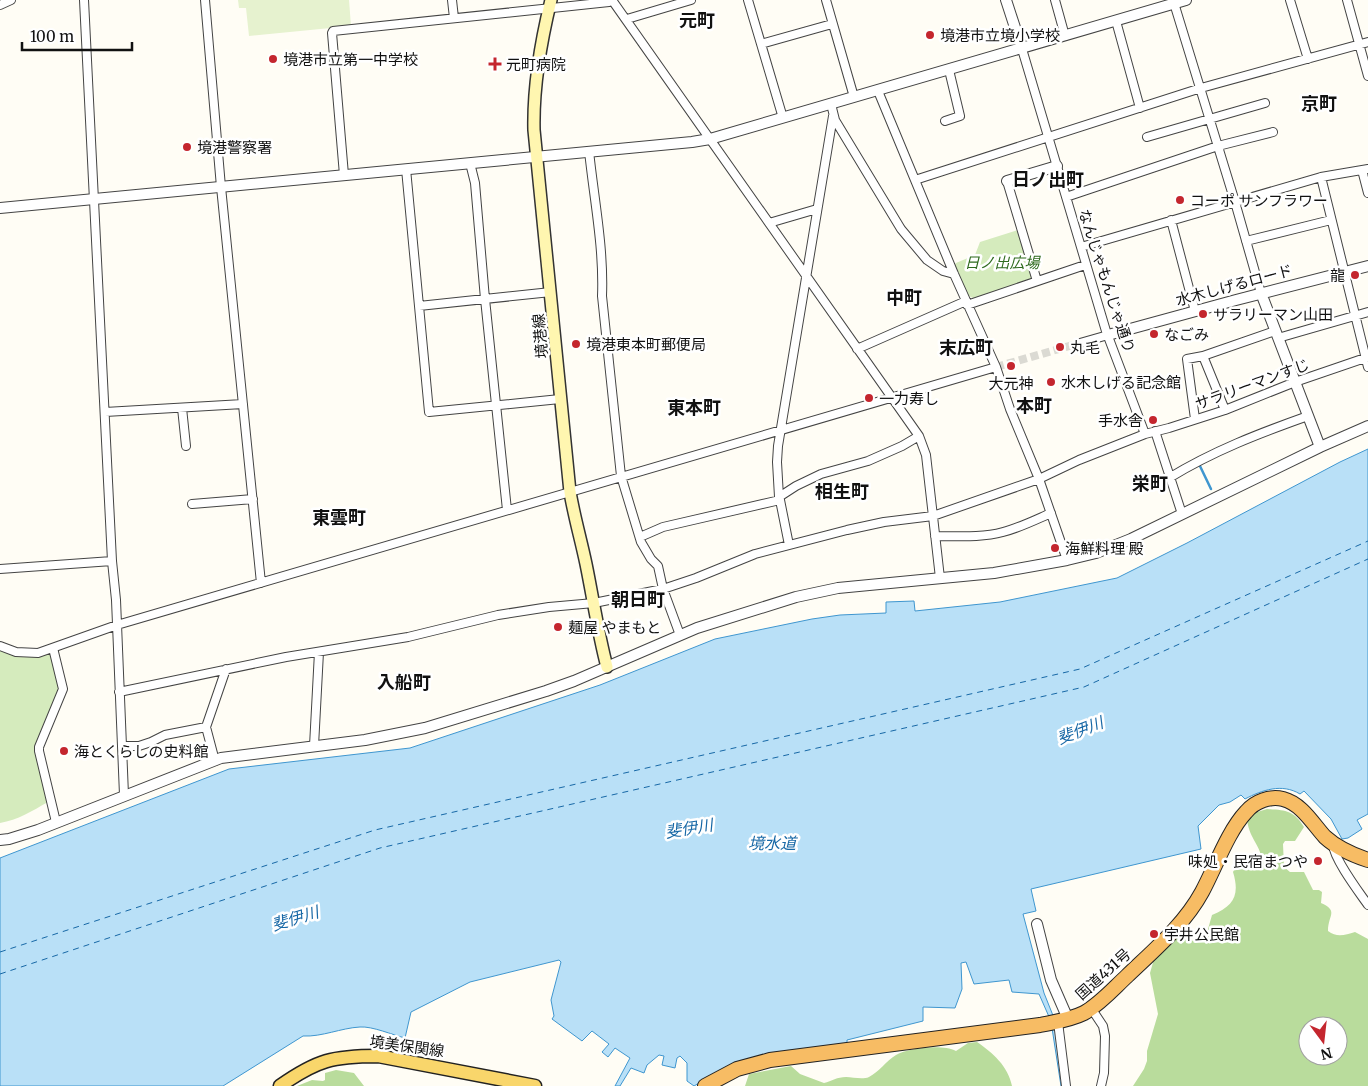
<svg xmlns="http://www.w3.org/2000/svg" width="1368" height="1086" viewBox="0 0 1368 1086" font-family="Merriweather,'Noto Sans JP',serif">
<rect width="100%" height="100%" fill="#fffdf5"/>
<!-- green -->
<path fill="#d5ebbd" d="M1021 229 1033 278 975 299 967 295 953 267 956 263 975 255 980 242Z
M0 650C18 656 31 659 49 653L52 654 59 688 47 721 35 747 48 802C32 811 18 820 0 823Z"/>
<!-- forest -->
<path fill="#b9dc9c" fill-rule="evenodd" d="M1267 809C1285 810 1294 810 1304 827L1295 841H1285L1283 844 1284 867 1290 872H1304L1313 890H1319L1322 892 1321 903C1339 911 1328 915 1328 931 1337 938 1345 935 1355 932L1368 939V1086H1133L1144 1069 1147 1061V1051L1158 1014 1150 973 1154 959 1174 939 1180 936 1188 938 1193 941H1199L1206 936 1212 915C1234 906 1240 895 1233 872L1237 864 1245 862 1259 864 1262 860C1260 844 1248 837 1247 818L1254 813ZM1308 1026H1338V1056H1308Z
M977 1042C993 1053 1008 1066 1012 1086H745L749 1074 791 1066 800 1074 824 1083C832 1081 837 1077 846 1077 853 1077 862 1080 869 1077 879 1072 886 1061 896 1055 909 1048 942 1044 956 1051L968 1043Z
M336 1070 354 1073 364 1086H297L312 1080 323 1081 325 1080V1073Z"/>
<!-- pitch -->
<path fill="#e6f2cf" d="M238 0H349L351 26 249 36 246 8H239Z"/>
<!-- water -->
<path fill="#b9e0f7" stroke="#3f96cf" d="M1368 449V814L1357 820 1362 829 1348 838 1342 839 1331 819 1304 791 1300 794C1282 783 1262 790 1245 799L1241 795 1230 802 1219 805 1198 826 1201 849 1031 889 1036 911 1023 914 1044 993 1054 1018 1050 1019 1039 994 1012 992 1009 980 974 984 966 962 961 963 962 989 955 1008 923 1007V1021L847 1040V1046L719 1072 694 1086 687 1081V1063L680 1056 677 1058 675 1068 662 1065 664 1056 659 1055 647 1065 644 1073 631 1068 620 1086H615L630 1058 615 1048 608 1057 602 1052 609 1044 592 1031 582 1041 552 1019 554 1016 551 1000 561 962 559 960 470 982 411 1012 405 1038C393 1035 372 1026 360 1027 341 1028 322 1037 303 1036L223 1086H0V858L229 769 410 748 600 685 715 639 812 619 840 615 886 613V602L914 601 915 611 1000 602 1117 578 1187 543 1340 462Z
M1055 1027 1063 1086H1061L1052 1028Z"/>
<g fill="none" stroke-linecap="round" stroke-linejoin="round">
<!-- stream -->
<path stroke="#3f96cf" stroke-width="2.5" d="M1199 464 1211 489"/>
<!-- ferry -->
<path stroke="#1768a6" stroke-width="1" stroke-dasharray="6 5" stroke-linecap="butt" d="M0 952 375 830 1080 669 1368 541
M0 974 380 848 1084 687 1368 559"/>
<!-- minor-tunnel -->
<path stroke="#dbdad3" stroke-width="8" stroke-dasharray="8 4" stroke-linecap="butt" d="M996 367 1080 343"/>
<!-- minor casing -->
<g stroke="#444" stroke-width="10">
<path id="minor" d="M84 0 112 561 116 600 124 795
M205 0 221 187 261 583
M452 0 454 18
M612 0 919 436 926 455 940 578
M748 0 783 118
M826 0 854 97
M1055 0 1065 36
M1290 0 1308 59
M1347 0 1368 76
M1174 3 1235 202 1261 293
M0 5 11 0
M627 19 691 0
M1116 21 1140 108
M761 44 832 24
M1022 49 1106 331 1145 434
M878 91 954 274 996 367 1010 409 1039 479 1067 560
M831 104 835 120 901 229 927 260 943 271 954 274
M945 121 960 116 949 70
M1147 137 1265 103
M589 151C594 199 604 248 602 296L621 476 641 542 651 559 658 566 663 589 680 635
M470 163 475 183 485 299 507 510
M406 169 419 306 551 292
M1362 170 1368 193
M344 175 332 33 333 31 609 2 612 0
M1321 177 1368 367
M915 180 1201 88 1368 42
M1007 181 1037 281
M1066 197 1218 146 1273 132
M1171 220 1195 311
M769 223 817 209
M1246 241 1331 220
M1081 247 1321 177 1368 169
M967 305 1085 265
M419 306 429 412 560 399
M1278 338 1368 312
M1080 343 1108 335
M857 349 966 301
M182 408 186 446
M1225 410 1203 356 1275 331
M105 412 243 404
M1195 419 1187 359 1203 356
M1155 431 1182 514
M1169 478C1213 451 1260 433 1308 416
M779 497 777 462 778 446 833 116
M780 500 779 497 796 486 821 474 868 461 902 446 919 436
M192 504 253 499
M935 536C958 536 981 538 1003 532 1019 528 1035 520 1051 513
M640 537 663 527 780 500 789 545
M0 569 112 561
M0 646 16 652 38 653 117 625 996 367
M53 648 63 689 39 747V751L56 822
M119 692 286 657 408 637 498 615 549 607 594 603 663 589 696 578 755 554 847 530 884 522 933 516 1039 479 1079 460 1145 434 1169 428 1225 410 1295 382 1368 357
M206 727 226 669
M122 746H139L151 742 165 735 206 727 215 761
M314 746 319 652
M1333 845C1334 859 1359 892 1368 905
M1091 1008 1103 1026 1105 1036 1104 1073 1101 1086
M1058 1022 1066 1086"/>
</g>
<!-- tertiary casing -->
<g stroke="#444" stroke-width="12">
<path id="tertiary" d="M1006 0 1022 49
M1007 181 1057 166
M0 208 692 142 710 139 1186 0
M1108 335 1236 300 1368 266
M1320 447 1368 426
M0 840 9 839 38 830 221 758 365 740 425 728 546 691 574 681 697 628 796 597 838 588 994 573 1067 560 1096 553 1131 539 1320 447 1261 293
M1037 924 1051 980 1068 1019"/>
</g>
<!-- secondary casing -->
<g stroke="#333" stroke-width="14">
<path id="secondary" d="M551 0C541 41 533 88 534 130L570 492C574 516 581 540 586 564 593 598 598 633 607 667"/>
</g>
<!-- primary casing -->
<g stroke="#222" stroke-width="15">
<path id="primary" d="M280 1086C317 1060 333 1056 378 1056L535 1086"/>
</g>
<!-- trunk casing -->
<g stroke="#222" stroke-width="16">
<path id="trunk" d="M705 1086 737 1069 770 1060 1040 1025C1055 1022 1070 1020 1084 1013 1100 1004 1113 989 1127 976 1154 950 1184 925 1202 892 1215 868 1228 831 1246 812 1255 801 1270 796 1283 799 1302 804 1313 824 1325 837 1337 848 1353 855 1368 860"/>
</g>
<!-- minor -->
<use href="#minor" stroke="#fff" stroke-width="8"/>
<!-- tertiary -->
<use href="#tertiary" stroke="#fff" stroke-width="10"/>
<!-- secondary -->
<use href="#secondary" stroke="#fff6b0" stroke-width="11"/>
<!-- primary -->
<use href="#primary" stroke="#f9d66b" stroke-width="12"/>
<!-- trunk -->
<use href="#trunk" stroke="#f7bc64" stroke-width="14"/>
</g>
<!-- markers -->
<g fill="#c4262e" stroke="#fff" stroke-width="2">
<circle cx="930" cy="35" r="5"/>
<circle cx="273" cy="59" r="5"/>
<path d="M492.5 56.5h5v5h5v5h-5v5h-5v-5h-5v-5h5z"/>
<circle cx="187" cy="147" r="5"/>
<circle cx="1180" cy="200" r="5"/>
<circle cx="1355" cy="275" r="5"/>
<circle cx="1203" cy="314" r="5"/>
<circle cx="1154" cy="334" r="5"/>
<circle cx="576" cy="344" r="5"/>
<circle cx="1060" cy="347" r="5"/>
<circle cx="1011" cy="366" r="5"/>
<circle cx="1051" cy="382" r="5"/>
<circle cx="869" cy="398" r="5"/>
<circle cx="1153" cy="420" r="5"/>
<circle cx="1055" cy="548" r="5"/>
<circle cx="558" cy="627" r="5"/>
<circle cx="64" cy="751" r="5"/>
<circle cx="1318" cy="861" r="5"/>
<circle cx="1154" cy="934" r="5"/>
</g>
<g text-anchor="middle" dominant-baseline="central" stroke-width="5" stroke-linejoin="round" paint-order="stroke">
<!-- poi labels -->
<g font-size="15" fill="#111" stroke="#fff" text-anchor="start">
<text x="940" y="35">境港市立境小学校</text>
<text x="283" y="59">境港市立第一中学校</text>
<text x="506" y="64">元町病院</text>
<text x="197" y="147">境港警察署</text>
<text x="1190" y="200">コーポ サンフラワー</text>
<text x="1345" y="275" text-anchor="end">龍</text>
<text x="1213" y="314">サラリーマン山田</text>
<text x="1164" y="334">なごみ</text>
<text x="586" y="344">境港東本町郵便局</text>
<text x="1070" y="347">丸毛</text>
<text x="1061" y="382">水木しげる記念館</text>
<text x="1011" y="383" text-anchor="middle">大元神</text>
<text x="879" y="398">一力寿し</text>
<text x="1143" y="420" text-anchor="end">手水舎</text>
<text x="1065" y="548">海鮮料理 殿</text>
<text x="568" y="627">麺屋 やまもと</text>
<text x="74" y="751">海とくらしの史料館</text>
<text x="1308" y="861" text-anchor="end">味処・民宿まつや</text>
<text x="1164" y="934">宇井公民館</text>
</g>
<!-- park labels -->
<g font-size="15" font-style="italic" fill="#2f6b1f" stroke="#fff">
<text x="1002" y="262">日ノ出広場</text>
</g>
<!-- street labels -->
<g font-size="15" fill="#111" stroke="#fff">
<text transform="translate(1107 281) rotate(72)">なんじゃもんじゃ通り</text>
<text transform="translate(1234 285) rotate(-15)">水木しげるロード</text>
<text transform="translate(540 336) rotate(-95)">境港線</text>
<text transform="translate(1252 384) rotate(-20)">サラリーマンすじ</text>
<text transform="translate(1103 974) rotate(-42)">国道431号</text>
<text transform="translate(407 1046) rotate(8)">境美保関線</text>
</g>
<!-- water labels -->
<g font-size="16" font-style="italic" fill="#1768a6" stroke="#fff">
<text transform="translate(1080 730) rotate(-21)">斐伊川</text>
<text transform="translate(689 828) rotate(-9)">斐伊川</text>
<text x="772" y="843">境水道</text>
<text transform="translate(295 918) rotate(-17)">斐伊川</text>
</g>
<!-- quarter labels -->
<g font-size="18" font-weight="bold" fill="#111" stroke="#fff">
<text x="697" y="20">元町</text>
<text x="1319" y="103">京町</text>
<text x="1048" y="179">日ノ出町</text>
<text x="904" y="297">中町</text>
<text x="966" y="347">末広町</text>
<text x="1034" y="405">本町</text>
<text x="694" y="407">東本町</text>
<text x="1150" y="483">栄町</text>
<text x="842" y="491">相生町</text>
<text x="339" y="517">東雲町</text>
<text x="638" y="599">朝日町</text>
<text x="404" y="682">入船町</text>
</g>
</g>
<!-- north arrow -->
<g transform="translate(1323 1041) rotate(165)"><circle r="24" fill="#ffffff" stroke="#a0a0a0"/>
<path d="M0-4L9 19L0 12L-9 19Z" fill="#c4262e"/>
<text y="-8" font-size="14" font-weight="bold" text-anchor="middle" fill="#111111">N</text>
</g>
<!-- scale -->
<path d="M22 42v8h110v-8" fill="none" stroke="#111111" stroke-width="2.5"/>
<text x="30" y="42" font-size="15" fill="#111111" stroke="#ffffff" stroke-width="4" paint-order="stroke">100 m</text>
</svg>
